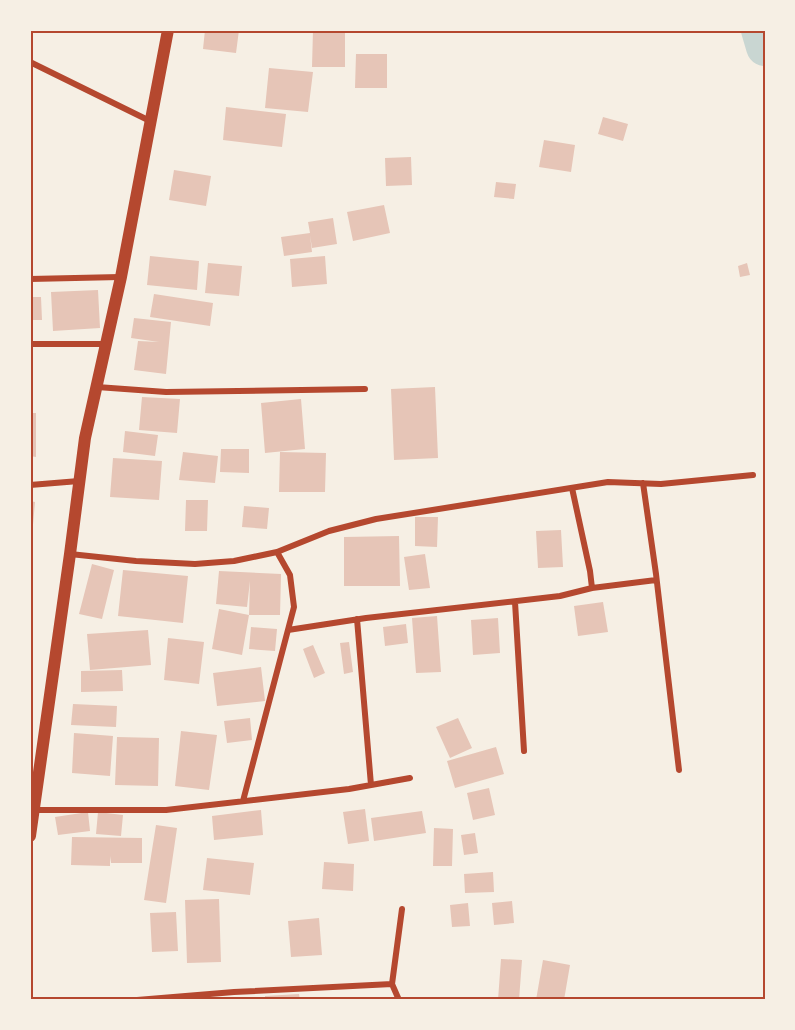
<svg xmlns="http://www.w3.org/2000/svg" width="795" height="1030" viewBox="0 0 795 1030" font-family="Lato,sans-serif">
<rect width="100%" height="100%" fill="#f6efe4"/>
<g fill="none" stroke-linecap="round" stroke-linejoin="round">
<!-- river -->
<path stroke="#c9d6d2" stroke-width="38" d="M760 30 765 47"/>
</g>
<!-- building -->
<path fill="#e6c5b7" d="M205 30H239L236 53 203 49Z
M313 30H345V67H312Z
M356 54H387V88H355Z
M269 68 313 72 308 112 265 108Z
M226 107 286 114 282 147 223 140Z
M603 117 628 124 623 141 598 134Z
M544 140 575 145 571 172 539 167Z
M411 157 412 185 386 186 385 158Z
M174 170 211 176 206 206 169 200Z
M496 182 516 184 514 199 494 197Z
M384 205 390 233 353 241 347 212Z
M333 218 337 244 312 248 310 235 312 252 284 256 281 237 310 233 308 222Z
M150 256 199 261 197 290 147 285Z
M325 256 327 284 292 287 290 259Z
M208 263 242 266 239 296 205 293Z
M747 263 750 275 740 277 738 266Z
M98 290 100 328 53 331 51 292Z
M154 294 213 303 210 326 150 317Z
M30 297H41L42 320H30Z
M134 318 171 322 166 374 134 370 138 341 159 342 131 338Z
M435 387 438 458 394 460 391 389Z
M142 397 180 399 177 433 139 430Z
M301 399 305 449 265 453 261 403Z
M30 413H36V457L30 456Z
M125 431 158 435 155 456 123 452Z
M221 449H249V473L220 472Z
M183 452 218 456 215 483 179 480Z
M280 452 326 453 325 492H279Z
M113 458 162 461 159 500 110 497Z
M186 500H208L207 531H185Z
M30 501 35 502 32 536H30Z
M244 506 269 508 267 529 242 527Z
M415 517H438L437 547 415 546Z
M561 530 563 567 538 568 536 531Z
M399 536 400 586H344V537Z
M425 554 430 588 409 590 404 557Z
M92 564 114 570 102 619 79 614Z
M123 570 188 576 183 623 118 616Z
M219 571 281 574 280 615H249L250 581 247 607 216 604Z
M603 602 608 632 578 636 574 606Z
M219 609 249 615 242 655 212 649Z
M437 616 441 672 416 673 412 618Z
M498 618 500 653 473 655 471 620Z
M406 624 408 643 385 646 383 627Z
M251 627 277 629 275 651 249 649Z
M148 630 151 665 90 670 87 634Z
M168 638 204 642 199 684 164 680Z
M349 642 353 672 344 674 340 643Z
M313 645 325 673 314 678 303 649Z
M261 667 265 701 217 706 213 673Z
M122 670 123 691 81 692V671Z
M73 704 117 706 116 727 71 725Z
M250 718 252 740 227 743 224 721Z
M458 718 472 748 450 758 436 727Z
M181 731 217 735 209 790 175 786Z
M74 733 113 736 110 776 72 773Z
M117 737 159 738 158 786 115 785Z
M496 747 504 774 455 788 447 761Z
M489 788 495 815 473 820 467 793Z
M365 809 369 841 348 844 343 812Z
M261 810 263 835 214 840 212 816Z
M422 811 426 833 374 841 371 818Z
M88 812 90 831 58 835 55 817Z
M98 812 123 815 121 836 96 834Z
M156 825 177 828 166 903 144 900Z
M434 828 453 829 452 866H433Z
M475 833 478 853 464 855 461 835Z
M72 837 142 838V863H111L110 856V866L71 865Z
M207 858 254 863 250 895 203 890Z
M324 862 354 864 353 891 322 889Z
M493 872 494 892 465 893 464 874Z
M219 899 221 962 187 963 185 900Z
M512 901 514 923 494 925 492 903Z
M468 903 470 926 452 927 450 905Z
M176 912 178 951 152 952 150 913Z
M319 918 322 955 291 957 288 921Z
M501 959 522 960 519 1000H498Z
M543 960 570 965 564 1000H536Z
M299 994 300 1000H265V996Z"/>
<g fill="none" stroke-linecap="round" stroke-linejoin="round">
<!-- minor -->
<path stroke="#b5482f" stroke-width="6" d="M30 62 150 121
M30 279 120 277
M30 344H106
M97 387 166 392 365 389
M643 483 656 574 679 770
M30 485 79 481
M70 554 136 561 195 564 234 561 277 552 329 531 376 519 608 482 661 484 753 475
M592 588 656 580
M515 602 524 751
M357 619 371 785
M288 630 366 618 560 596 592 588 590 571 572 488
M243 801 294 607 290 575 277 552
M34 810H166L349 789 410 778
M137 1000 234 992 392 984
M399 1000 392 984 402 909"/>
<!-- secondary -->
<path stroke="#b5482f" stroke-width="12" d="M30 836 70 554 85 438 121 277 168 30"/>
</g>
<!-- border -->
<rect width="795" height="1030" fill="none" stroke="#f6efe4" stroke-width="63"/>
<rect x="32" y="32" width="732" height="966" fill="none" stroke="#b5482f" stroke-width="2"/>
</svg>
